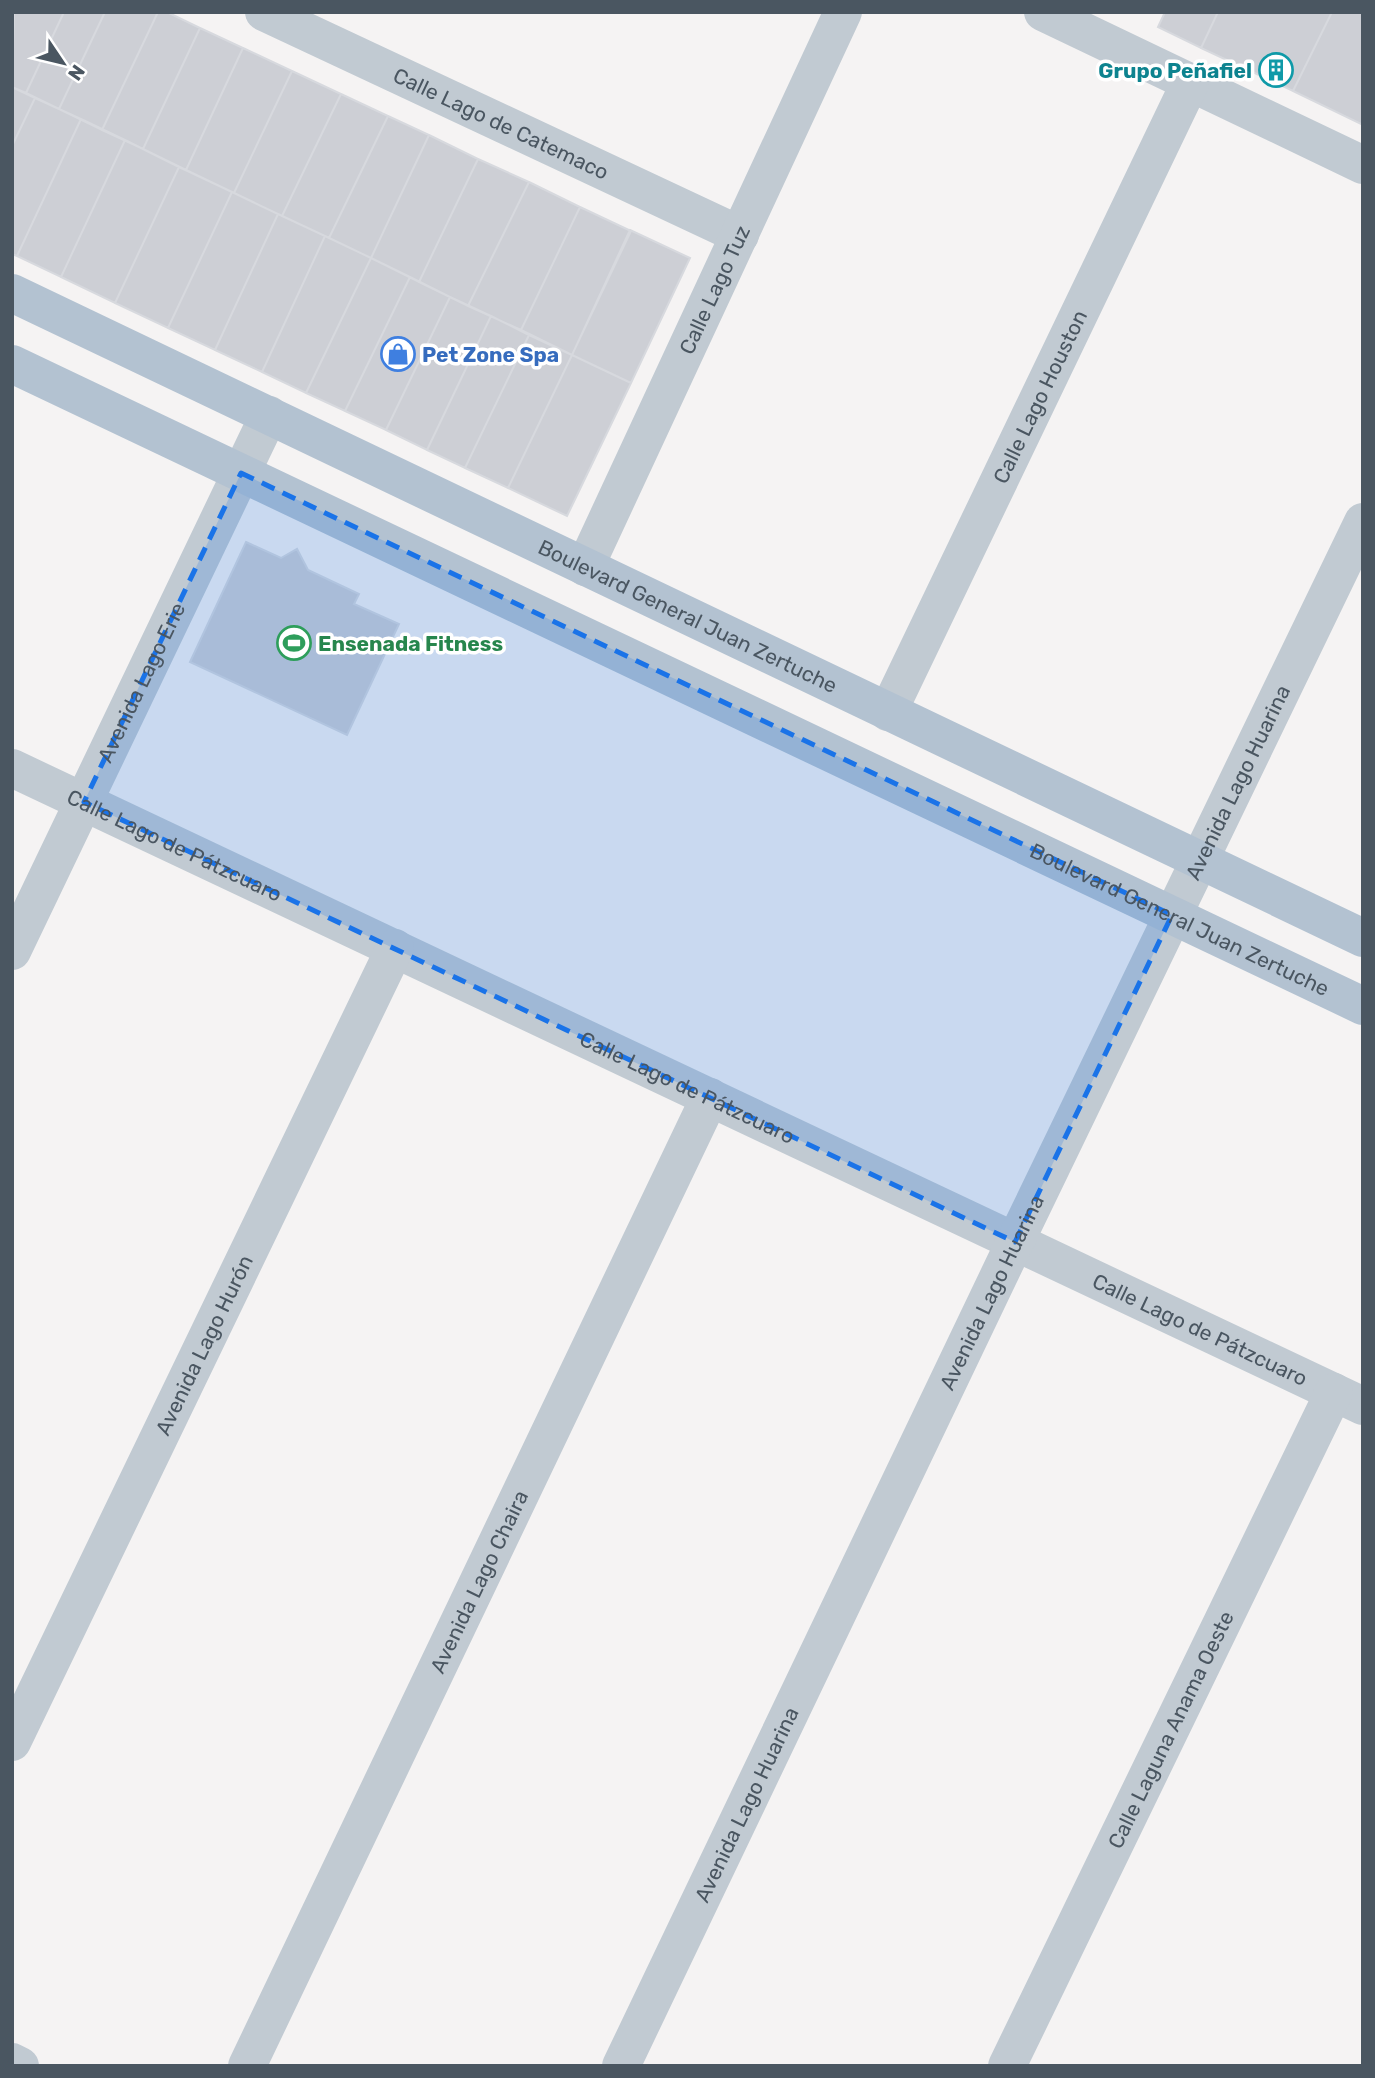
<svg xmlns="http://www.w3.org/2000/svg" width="1375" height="2078" viewBox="0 0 1375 2078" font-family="Rubik,sans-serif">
<rect width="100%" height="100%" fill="#f5f3f3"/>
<!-- building -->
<path fill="#cdcfd5" stroke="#d7d9de" stroke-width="2" d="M14 12H64L26 93 12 87Z
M64 12H105L59 109 26 93Z
M105 12H158L102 130 59 109Z
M158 12H167L200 28 143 149 102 130Z
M1165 12H1218L1201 48 1158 27Z
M1218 12H1332L1293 91 1201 48Z
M1332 12H1363V125L1293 91Z
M200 28 243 48 186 170 143 149Z
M243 48 292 71 234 193 186 170Z
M292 71 341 94 282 216 234 193Z
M12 87 35 98 14 142H12Z
M341 94 388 116 329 238 282 216Z
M35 98 81 119 17 256 12 254V146Z
M388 116 429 135 371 258 329 238Z
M81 119 125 140 61 277 17 256Z
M429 135 478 159 419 282 371 258Z
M125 140 179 167 115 303 61 277Z
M478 159 529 182 468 306 419 282Z
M179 167 232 192 168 328 115 303Z
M529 182 580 207 521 330 468 306Z
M232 192 278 214 215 350 168 328Z
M580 207 631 231 572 355 521 330Z
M278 214 325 236 262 372 215 350Z
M630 230 690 258 631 383 572 355Z
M325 236 371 258 306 393 262 372Z
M371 258 410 277 345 411 306 393Z
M410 277 450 297 386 430 345 411Z
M450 297 491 316 427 450 386 430Z
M491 316 529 335 465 468 427 450Z
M529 335 572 355 508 488 465 468Z
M572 355 631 383 567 516 508 488Z
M246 542 281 558 297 549 308 570 359 594 354 604 399 624 347 735 190 662Z"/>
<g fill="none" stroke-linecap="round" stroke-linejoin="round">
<!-- minor -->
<g stroke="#c1cad2" stroke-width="38">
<path id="s1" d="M264 12 740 235"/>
<path d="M1043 12 1363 165"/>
<path id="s2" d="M585 567 843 12"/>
<path id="s3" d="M888 712 1190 83"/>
<path id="s4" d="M12 768 1363 1406"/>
<path id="s5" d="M12 951 269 415"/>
<path id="s6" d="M12 1742 395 948"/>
<path d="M12 2062 20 2066"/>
<path id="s7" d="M247 2066 710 1097"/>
<path id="s8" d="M621 2066 1015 1242 1363 522"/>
<path id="s9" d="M1007 2066 1334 1392"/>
</g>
<!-- major -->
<g stroke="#b3c2d1" stroke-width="38">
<path id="s10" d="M12 293 1363 938"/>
<path id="s11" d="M12 364 1363 1006"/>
</g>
</g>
<!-- marked area -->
<path fill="#1a73e8" fill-opacity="0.2" stroke="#1a73e8" stroke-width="5" stroke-dasharray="14 9" stroke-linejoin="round" d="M241 473 1172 915 1015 1242 84 802Z"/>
<!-- icons -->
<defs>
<g id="building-ring" transform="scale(1.75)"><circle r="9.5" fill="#fff" stroke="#0f9aa8" stroke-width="1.5"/><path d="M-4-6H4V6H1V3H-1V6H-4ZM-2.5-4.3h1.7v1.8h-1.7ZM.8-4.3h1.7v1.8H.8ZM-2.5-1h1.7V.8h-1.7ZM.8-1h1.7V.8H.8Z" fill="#0f9aa8"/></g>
<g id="shop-ring" transform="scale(1.75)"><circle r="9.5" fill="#fff" stroke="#3f7fe0" stroke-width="1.5"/><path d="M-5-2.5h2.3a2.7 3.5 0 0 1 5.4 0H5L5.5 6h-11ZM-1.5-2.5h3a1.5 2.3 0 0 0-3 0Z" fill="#3f7fe0"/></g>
<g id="stadium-ring" transform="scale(1.75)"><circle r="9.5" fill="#fff" stroke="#2e9e5b" stroke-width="1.5"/><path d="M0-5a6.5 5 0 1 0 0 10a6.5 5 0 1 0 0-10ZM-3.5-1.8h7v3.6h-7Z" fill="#2e9e5b"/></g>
</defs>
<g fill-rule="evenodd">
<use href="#building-ring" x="1276" y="70"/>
<use href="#shop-ring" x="398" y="354"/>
<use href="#stadium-ring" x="294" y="643"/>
</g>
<g text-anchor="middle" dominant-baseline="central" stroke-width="7" stroke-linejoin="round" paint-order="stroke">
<!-- culture labels -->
<g font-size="21" font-weight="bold" fill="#0d838f" stroke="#fff" text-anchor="end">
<text x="1252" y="70">Grupo Peñafiel</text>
</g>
<!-- street labels -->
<g font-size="21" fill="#4a5661" stroke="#fff">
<text stroke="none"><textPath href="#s1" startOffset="262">Calle Lago de Catemaco</textPath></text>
<text stroke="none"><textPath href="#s2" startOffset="306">Calle Lago Tuz</textPath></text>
<text stroke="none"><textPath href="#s3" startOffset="350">Calle Lago Houston</textPath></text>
<text stroke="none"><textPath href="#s10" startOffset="749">Boulevard General Juan Zertuche</textPath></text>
<text stroke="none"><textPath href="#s5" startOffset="298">Avenida Lago Erie</textPath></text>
<text stroke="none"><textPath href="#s8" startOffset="1424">Avenida Lago Huarina</textPath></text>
<text stroke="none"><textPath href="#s4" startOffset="180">Calle Lago de Pátzcuaro</textPath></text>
<text stroke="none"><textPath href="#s11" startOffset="1293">Boulevard General Juan Zertuche</textPath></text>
<text stroke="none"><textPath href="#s4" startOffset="747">Calle Lago de Pátzcuaro</textPath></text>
<text stroke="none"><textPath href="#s8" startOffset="858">Avenida Lago Huarina</textPath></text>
<text stroke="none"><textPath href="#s4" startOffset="1314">Calle Lago de Pátzcuaro</textPath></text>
<text stroke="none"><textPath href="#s6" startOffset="441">Avenida Lago Hurón</textPath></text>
<text stroke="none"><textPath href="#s7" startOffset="537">Avenida Lago Chaira</textPath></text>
<text stroke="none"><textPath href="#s9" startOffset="374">Calle Laguna Anama Oeste</textPath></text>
<text stroke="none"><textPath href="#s8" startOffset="290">Avenida Lago Huarina</textPath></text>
</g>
<!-- shop labels -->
<g font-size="21" font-weight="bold" fill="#366cbe" stroke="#fff" text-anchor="start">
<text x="422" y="354">Pet Zone Spa</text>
</g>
<!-- leisure labels -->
<g font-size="21" font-weight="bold" fill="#27864d" stroke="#fff" text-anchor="start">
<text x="318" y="643">Ensenada Fitness</text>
</g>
</g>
<!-- border -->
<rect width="1375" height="2078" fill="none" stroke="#4a5661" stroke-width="28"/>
<!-- north arrow -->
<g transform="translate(63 63) rotate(125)" stroke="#ffffff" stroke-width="5" paint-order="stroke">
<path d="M0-5L12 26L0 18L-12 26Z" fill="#4a5661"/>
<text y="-10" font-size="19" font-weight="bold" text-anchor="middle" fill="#4a5661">N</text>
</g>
</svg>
